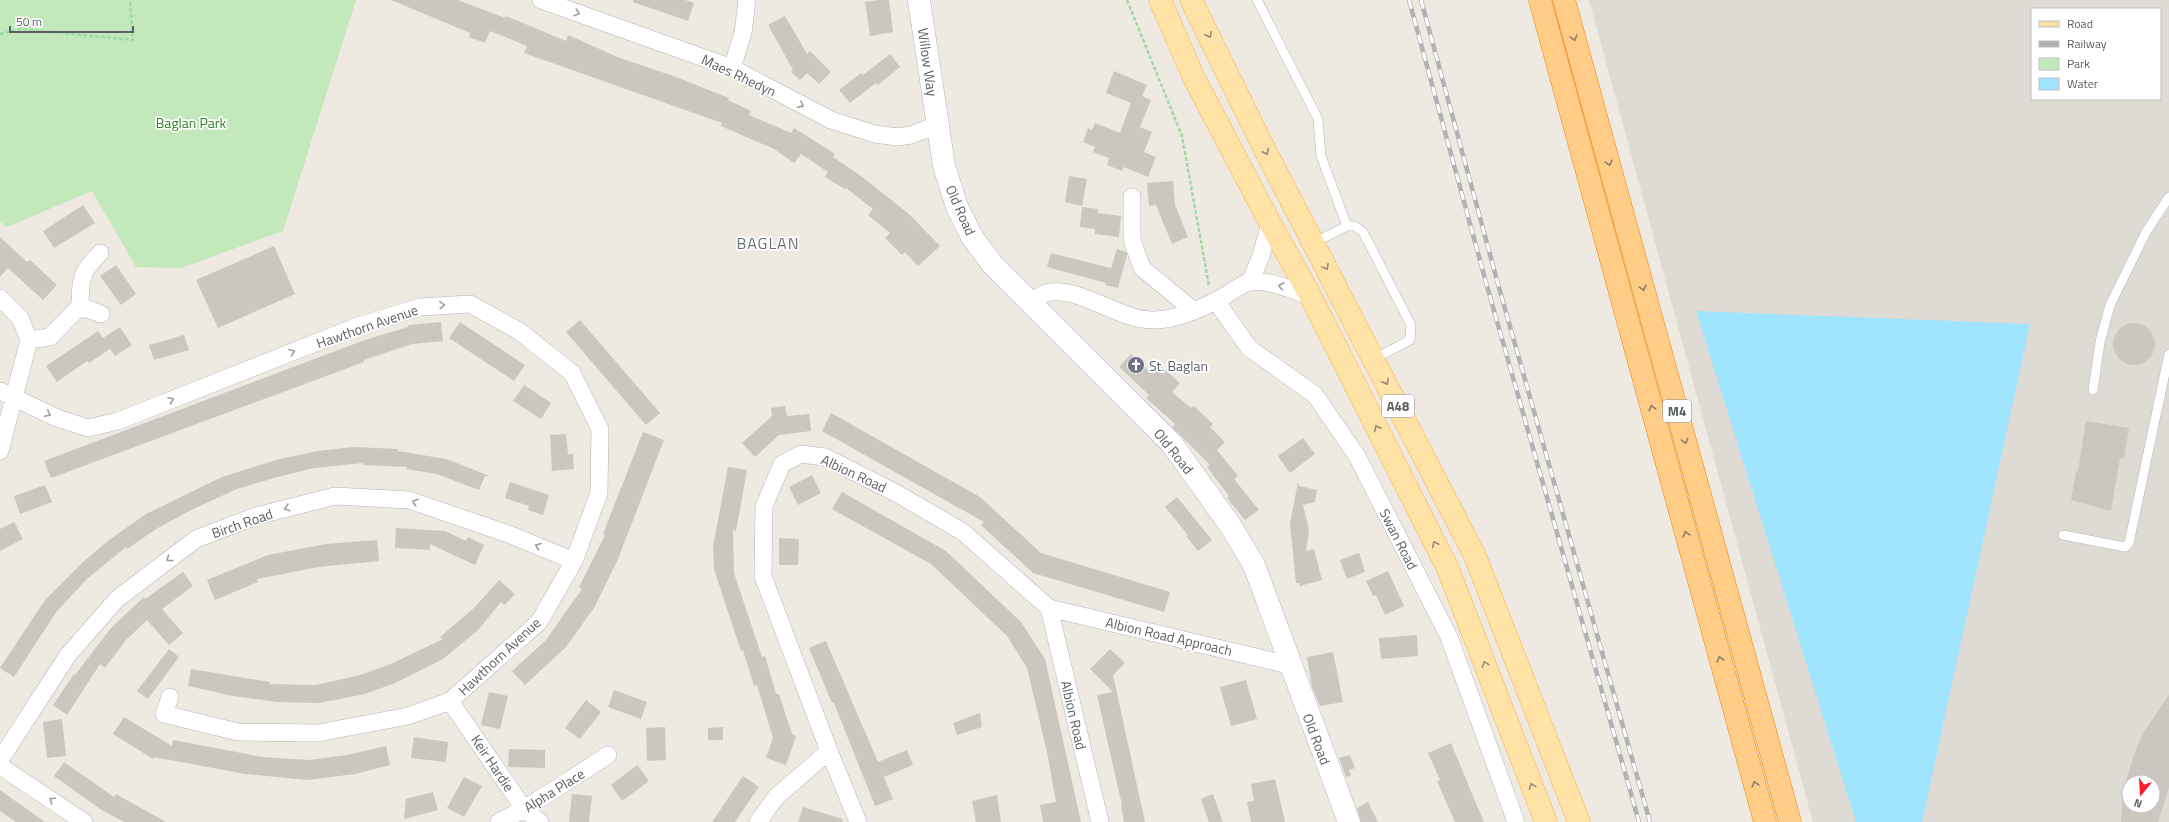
<svg xmlns="http://www.w3.org/2000/svg" width="2169" height="822" viewBox="0 0 2169 822" font-family="'Titillium Web',sans-serif">
<rect width="100%" height="100%" fill="#eee9e1"/>
<!-- industrial -->
<path fill="#dedbd5" fill-rule="evenodd" d="M1589 0H2169V822H1813ZM2032 9H2160V99H2032ZM2129 782H2153V806H2129Z"/>
<!-- green -->
<path fill="#c2e8bb" d="M0 0H356L283 231 181 268 136 267 92 191 7 227 0 222Z"/>
<!-- water -->
<path fill="#a0e4ff" d="M1696 311 2030 324 1922 822H1856Z"/>
<!-- building -->
<path fill="#cbc6c0" fill-rule="evenodd" d="M391 0H458L505 18 506 16 566 41 568 35 620 58 676 77 729 98 728 100 751 111 749 115 791 133 794 128 835 154 833 157 861 176 909 214 940 246 918 266 905 252 902 255 885 238 890 233 868 215 873 209 846 188 845 189 825 177 828 172 801 154 794 163 774 149 721 126 722 123 524 53 527 46 490 31 485 43 469 37 470 33Z
M633 0H685L694 3 688 21 633 2Z
M879 0H889L893 32 870 36 865 2Z
M785 16 807 54 810 51 831 72 819 84 807 73 800 80 791 72 793 70 768 25Z
M890 54 900 67 878 85 876 83 850 103 839 90 861 73 863 75Z
M1114 71 1147 85 1142 96 1151 100 1140 127 1152 132 1144 152 1156 157 1148 177 1124 167 1122 171 1107 165 1109 158 1093 152 1095 147 1083 142 1088 128 1092 130 1095 123 1120 133 1131 103 1106 93Z
M1069 176 1087 179 1082 206 1065 202Z
M1173 181 1175 205 1188 237 1172 244 1156 205 1149 206 1147 183Z
M83 205 95 223 54 248 43 231Z
M1082 207 1098 209V213L1121 216 1119 237 1095 234V229L1080 227Z
M0 237 27 262 30 260 57 285 43 300 8 268 0 277Z
M274 246 295 294 218 328 196 280Z
M1117 249 1126 252 1127 255 1118 288 1105 285 1106 283 1047 267 1051 253 1111 268Z
M116 265 136 294 121 305 100 276Z
M580 320 660 413 646 425 566 332Z
M441 322 443 341 412 344 364 360V362L51 478 44 461 365 340 408 327V325Z
M460 322 525 365 514 381 449 338Z
M2113 344a21 21 0 1 1 42 0a21 21 0 1 1-42 0Z
M120 327 132 345 115 356 110 349 89 363 87 361 57 382 46 366 98 331 103 338Z
M184 335 189 350 154 360 149 345Z
M1131 354 1148 370 1155 361 1180 383 1172 392 1191 408 1194 406 1213 424 1210 427 1225 442 1217 450 1238 476 1234 479 1259 510 1245 520 1227 498 1229 496 1207 467 1210 465 1172 427 1175 424 1146 398 1149 395 1119 367Z
M524 385 551 403 541 419 513 401Z
M785 406 787 416 809 414 811 431 779 435 755 457 742 443 772 416 771 408Z
M831 413 980 497 1041 553 1170 592 1164 612 1033 573 981 525 984 522 822 431Z
M2086 421 2129 428 2124 459 2120 458 2111 511 2071 500 2076 471H2078Z
M643 432 664 440 618 559 594 608 566 647 525 685 512 671 546 640 582 589 579 587 605 535 603 534Z
M566 434 568 454H573L574 469 552 471 550 435Z
M1303 438 1315 454 1290 473 1278 456Z
M354 447 398 449V451L446 459 490 476H485L479 490 437 474 406 469 407 467 363 465V463L314 468 274 478 237 489 191 510 156 529 127 549 126 547 87 579 57 611 14 677 0 668 45 600 83 562 109 540 146 514 222 477 276 460 318 451Z
M728 467 747 470 736 531 733 530 734 573 762 657 765 656 776 694H779L792 734 796 736 786 765 766 758 773 738 757 685 754 686 743 650 741 651 714 569 713 546Z
M812 475 821 493 798 505 789 487Z
M510 482 549 495 543 515 528 510 529 506 505 498Z
M1298 482 1299 486 1317 490 1315 502 1303 505 1309 530 1306 551 1314 549 1322 580 1300 586 1299 583H1296L1290 524Z
M45 485 52 502 20 514 14 496Z
M842 492 946 551 1021 622 1045 659 1081 822H1043L1040 805 1056 802 1047 752 1027 668 1007 636 931 564 832 509Z
M1177 497 1212 540 1198 551 1186 536 1188 535 1165 507Z
M14 522 23 539 0 551V529Z
M396 528 445 531 466 541 468 537 484 545 475 565 430 544V550L395 548Z
M779 538 799 539 798 565H779Z
M377 540 379 561 318 567 257 579 258 582 215 600 207 580 268 555 326 544Z
M1359 553 1365 572 1347 579 1340 560Z
M1388 571 1404 606 1385 615 1376 595 1373 596 1366 581Z
M183 572 193 586 162 609 183 633 169 645 147 620 126 640 105 668 100 664 67 715 53 705 74 674 75 675 111 628 144 597 145 599Z
M499 580 515 594 505 605 501 602 478 630 443 659 395 683 365 694 319 703 277 702 233 696 188 686 191 669 270 682 269 684 316 685 360 675 391 664 443 639 440 637 475 607Z
M1417 635 1418 656 1381 659 1379 638Z
M826 641 878 762 907 750 913 765 884 777 893 799 875 806 834 703H832L809 648Z
M169 649 179 657 148 699 137 691Z
M1110 649 1125 663 1113 675 1145 822H1124L1121 805H1122L1097 695 1113 692 1090 669Z
M1333 652 1343 702 1320 706 1312 687 1307 657Z
M1246 680 1257 719 1231 726 1220 687Z
M614 690 647 702 641 719 608 707Z
M489 692 508 696 500 729 481 725Z
M2169 695V788L2158 822H2121L2123 790 2136 749 2145 730ZM2129 782H2153V806H2129Z
M586 700 601 712 580 739 565 728Z
M980 713 982 727 957 735 953 723Z
M124 717 172 746 173 740 262 757 309 760 347 755 386 746 390 765 355 774 307 780 245 774 154 757 153 759 113 734Z
M62 719 66 756 47 758 43 722Z
M665 727 666 760 647 761 646 728Z
M723 727V740H708V728Z
M414 737 448 742 446 762 411 758Z
M1451 743 1475 801 1484 822H1455L1437 781 1440 780 1428 753Z
M509 749 545 750V768L508 767Z
M1350 755 1355 768 1349 770 1351 776 1346 777 1339 758Z
M64 762 114 797 116 794 166 822H124L100 809 54 776Z
M637 765 649 781 622 801 611 785Z
M743 776 759 787 743 810 735 822H712Z
M464 777 482 786 464 817 447 808Z
M1275 779 1285 822H1251L1247 802 1254 801 1251 784Z
M0 790 45 822H16L0 811Z
M433 792 438 810 404 819 406 799Z
M572 794 592 796 589 822H569Z
M1213 794 1223 822H1209L1201 799Z
M997 795 1001 822H976L972 801Z
M1368 802 1378 822H1361L1357 808Z
M803 807 843 819 842 822H798Z"/>
<g fill="none" stroke-linecap="round" stroke-linejoin="round">
<!-- lane casing -->
<g stroke="#b2b6ba" stroke-width="10">
<path id="lane" d="M1257 0 1318 119 1321 156 1347 226
M1313 243 1347 226H1355L1363 232 1411 325 1410 340 1374 359
M2093 390 2100 342 2110 305 2146 232 2169 197
M2063 535 2125 547 2129 543 2169 354"/>
</g>
<!-- street casing -->
<g stroke="#b2b6ba" stroke-width="18">
<path id="street" d="M541 0 732 68 831 120 875 134 897 137 911 135 937 125
M732 68 743 33 747 0
M1132 197V240L1142 268 1193 310
M1250 282 1261 256 1270 223
M0 298 20 318 29 340 0 451
M1216 301 1249 348 1315 395 1357 456 1449 637 1516 822
M1030 302C1036 298 1043 293 1051 292 1082 288 1121 321 1154 320 1176 320 1203 308 1223 297 1231 292 1240 285 1249 282 1263 278 1298 291 1311 297
M80 306 101 314
M29 340 50 337 80 306C81 277 80 274 100 253
M0 391 57 418 88 428 118 421 358 326 420 307 470 304 519 331 572 373 600 429 599 493 574 561 539 622 450 701 408 716 318 733 238 732 164 714 170 697
M1049 608 1289 665
M450 701 524 809 540 822
M0 760 68 655 117 599 196 539 256 516 335 496 409 500 511 535 574 561
M0 766 84 822
M499 822 524 809 608 755
M758 822 776 797 829 751
M858 822 829 751 763 576 764 506 782 464 801 454 825 457 896 493 963 532 1049 608 1100 822"/>
</g>
<!-- secondary casing -->
<g stroke="#b3b8bd" stroke-width="23">
<path id="secondary" d="M919 0 944 166 957 207 972 237 993 265 1172 444 1230 525 1254 565 1349 822"/>
</g>
<!-- primary casing -->
<g stroke="#fdaf4b" stroke-width="23">
<path id="primary" d="M1160 0 1193 76 1270 223 1311 297 1448 569 1546 822
M1191 0 1264 148 1475 556 1579 822"/>
</g>
<!-- highway casing -->
<g stroke="#ef7e00" stroke-width="23">
<path id="highway" d="M1540 0 1765 822
M1564 0 1790 822"/>
</g>
<!-- path -->
<path stroke="#9ddba3" stroke-width="2.5" stroke-dasharray="4 2" stroke-linecap="butt" d="M1127 0 1182 136 1209 286
M0 34 21 29 133 40 130 0"/>
<!-- lane -->
<use href="#lane" stroke="#fff" stroke-width="9"/>
<!-- street -->
<use href="#street" stroke="#fff" stroke-width="17"/>
<!-- secondary -->
<use href="#secondary" stroke="#fff" stroke-width="22"/>
<!-- primary -->
<use href="#primary" stroke="#ffe2a5" stroke-width="22"/>
<!-- highway -->
<use href="#highway" stroke="#ffcd87" stroke-width="22"/>
<!-- rail casing -->
<g stroke="#b1b2b3" stroke-width="4.5">
<path id="rail" d="M1409 0 1487 286 1639 822
M1421 0 1498 284 1650 822"/>
</g>
<!-- rail -->
<use href="#rail" stroke="#fff" stroke-width="3" stroke-dasharray="9" stroke-linecap="butt"/>
</g>
<!-- one-way arrows -->
<defs><path id="oneway-chevron" d="M-2-3.5L2.5 0L-2 3.5" fill="none" stroke-width="1.6" stroke-linecap="round" stroke-linejoin="round"/></defs>
<g stroke="#9b9fa1">
<use href="#oneway-chevron" transform="translate(577 13) rotate(19)"/>
<use href="#oneway-chevron" transform="translate(801 105) rotate(28)"/>
<use href="#oneway-chevron" transform="translate(1281 286) rotate(-169)"/>
<use href="#oneway-chevron" transform="translate(442 305) rotate(-4)"/>
<use href="#oneway-chevron" transform="translate(292 352) rotate(-22)"/>
<use href="#oneway-chevron" transform="translate(171 400) rotate(-22)"/>
<use href="#oneway-chevron" transform="translate(48 414) rotate(25)"/>
<use href="#oneway-chevron" transform="translate(415 502) rotate(-161)"/>
<use href="#oneway-chevron" transform="translate(287 508) rotate(165)"/>
<use href="#oneway-chevron" transform="translate(538 546) rotate(-157)"/>
<use href="#oneway-chevron" transform="translate(169 559) rotate(143)"/>
<use href="#oneway-chevron" transform="translate(52 800) rotate(-146)"/>
</g>
<g stroke="#938d7a">
<use href="#oneway-chevron" transform="translate(1209 35) rotate(64)"/>
<use href="#oneway-chevron" transform="translate(1266 152) rotate(63)"/>
<use href="#oneway-chevron" transform="translate(1326 267) rotate(62)"/>
<use href="#oneway-chevron" transform="translate(1386 382) rotate(63)"/>
<use href="#oneway-chevron" transform="translate(1377 428) rotate(-117)"/>
<use href="#oneway-chevron" transform="translate(1435 544) rotate(-117)"/>
<use href="#oneway-chevron" transform="translate(1485 664) rotate(-111)"/>
<use href="#oneway-chevron" transform="translate(1532 786) rotate(-111)"/>
</g>
<g stroke="#8b806e">
<use href="#oneway-chevron" transform="translate(1574 38) rotate(75)"/>
<use href="#oneway-chevron" transform="translate(1609 163) rotate(75)"/>
<use href="#oneway-chevron" transform="translate(1643 288) rotate(75)"/>
<use href="#oneway-chevron" transform="translate(1652 408) rotate(-105)"/>
<use href="#oneway-chevron" transform="translate(1685 441) rotate(75)"/>
<use href="#oneway-chevron" transform="translate(1686 534) rotate(-105)"/>
<use href="#oneway-chevron" transform="translate(1720 659) rotate(-105)"/>
<use href="#oneway-chevron" transform="translate(1755 784) rotate(-105)"/>
</g>
<!-- icons -->
<defs>
<g id="church-disc" transform="scale(0.9)"><circle r="9.5" fill="#6b7280" stroke="#fff"/><path d="M-1.2-6h2.4v3.5h3.3v2.4h-3.3V6h-2.4V-.1h-3.3v-2.4h3.3Z" fill="#fff"/></g>
</defs>
<g fill-rule="evenodd">
<use href="#church-disc" x="1136" y="365"/>
</g>
<g text-anchor="middle" dominant-baseline="central" stroke-width="3.5" stroke-linejoin="round" paint-order="stroke">
<!-- shield labels -->
<g fill="#fff" stroke="#8b8f92" stroke-width="1">
<rect x="1382" y="395" width="32" height="22" rx="3"/>
<rect x="1663" y="400" width="28" height="22" rx="3"/>
</g>
<g font-size="13" font-weight="bold" fill="#595f63">
<text x="1398" y="406">A48</text>
<text x="1677" y="411">M4</text>
</g>
<!-- street labels -->
<g font-size="14" fill="#595f63" stroke="#fff">
<text transform="translate(928 62) rotate(82)">Willow Way</text>
<text transform="translate(739 75) rotate(25)">Maes Rhedyn</text>
<text transform="translate(961 210) rotate(66)">Old Road</text>
<text transform="translate(367 326) rotate(-19)">Hawthorn Avenue</text>
<text transform="translate(1174 451) rotate(51)">Old Road</text>
<text transform="translate(854 473) rotate(25)">Albion Road</text>
<text transform="translate(242 523) rotate(-19)">Birch Road</text>
<text transform="translate(1399 539) rotate(63)">Swan Road</text>
<text transform="translate(1169 636) rotate(13)">Albion Road Approach</text>
<text transform="translate(499 656) rotate(-43)">Hawthorn Avenue</text>
<text transform="translate(1074 715) rotate(77)">Albion Road</text>
<text transform="translate(1317 739) rotate(69)">Old Road</text>
<text transform="translate(493 763) rotate(56)">Keir Hardie</text>
<text transform="translate(554 790) rotate(-32)">Alpha Place</text>
</g>
<!-- park labels -->
<g font-size="14" fill="#35812c" stroke="#fff">
<text x="191" y="122">Baglan Park</text>
</g>
<!-- worship labels -->
<g font-size="14" fill="#5b616d" stroke="#fff" text-anchor="start">
<text x="1149" y="365">St. Baglan</text>
</g>
<!-- quarter labels -->
<g font-size="16" letter-spacing="1" fill="#6a7275" stroke="#fff">
<text x="768" y="243">BAGLAN</text>
</g>
</g>
<!-- legend -->
<rect x="2031" y="8" width="130" height="92" fill="#ffffff" stroke="#bdbfc1"/>
<rect x="2039" y="21" width="20" height="6" fill="#ffe2a5" stroke="#bdbfc1"/>
<text x="2067" y="28" font-size="12" fill="#595f63">Road</text>
<rect x="2039" y="41" width="20" height="6" fill="#b1b2b3" stroke="#bdbfc1"/>
<text x="2067" y="48" font-size="12" fill="#595f63">Railway</text>
<rect x="2039" y="58" width="20" height="12" fill="#c2e8bb" stroke="#bdbfc1"/>
<text x="2067" y="68" font-size="12" fill="#595f63">Park</text>
<rect x="2039" y="78" width="20" height="12" fill="#a0e4ff" stroke="#bdbfc1"/>
<text x="2067" y="88" font-size="12" fill="#595f63">Water</text>
<!-- north arrow -->
<g transform="translate(2141 794) rotate(198)"><circle r="19" fill="#ffffff" stroke="#bdbfc1"/>
<path d="M0-3L7 15L0 10L-7 15Z" fill="#f71d2f"/>
<text y="-6" font-size="11" font-weight="bold" text-anchor="middle" fill="#595f63">N</text>
</g>
<!-- scale -->
<path d="M10 26v6h123v-6" fill="none" stroke="#595f63" stroke-width="2"/>
<text x="16" y="26" font-size="12" fill="#595f63" stroke="#ffffff" stroke-width="3" paint-order="stroke">50 m</text>
</svg>
